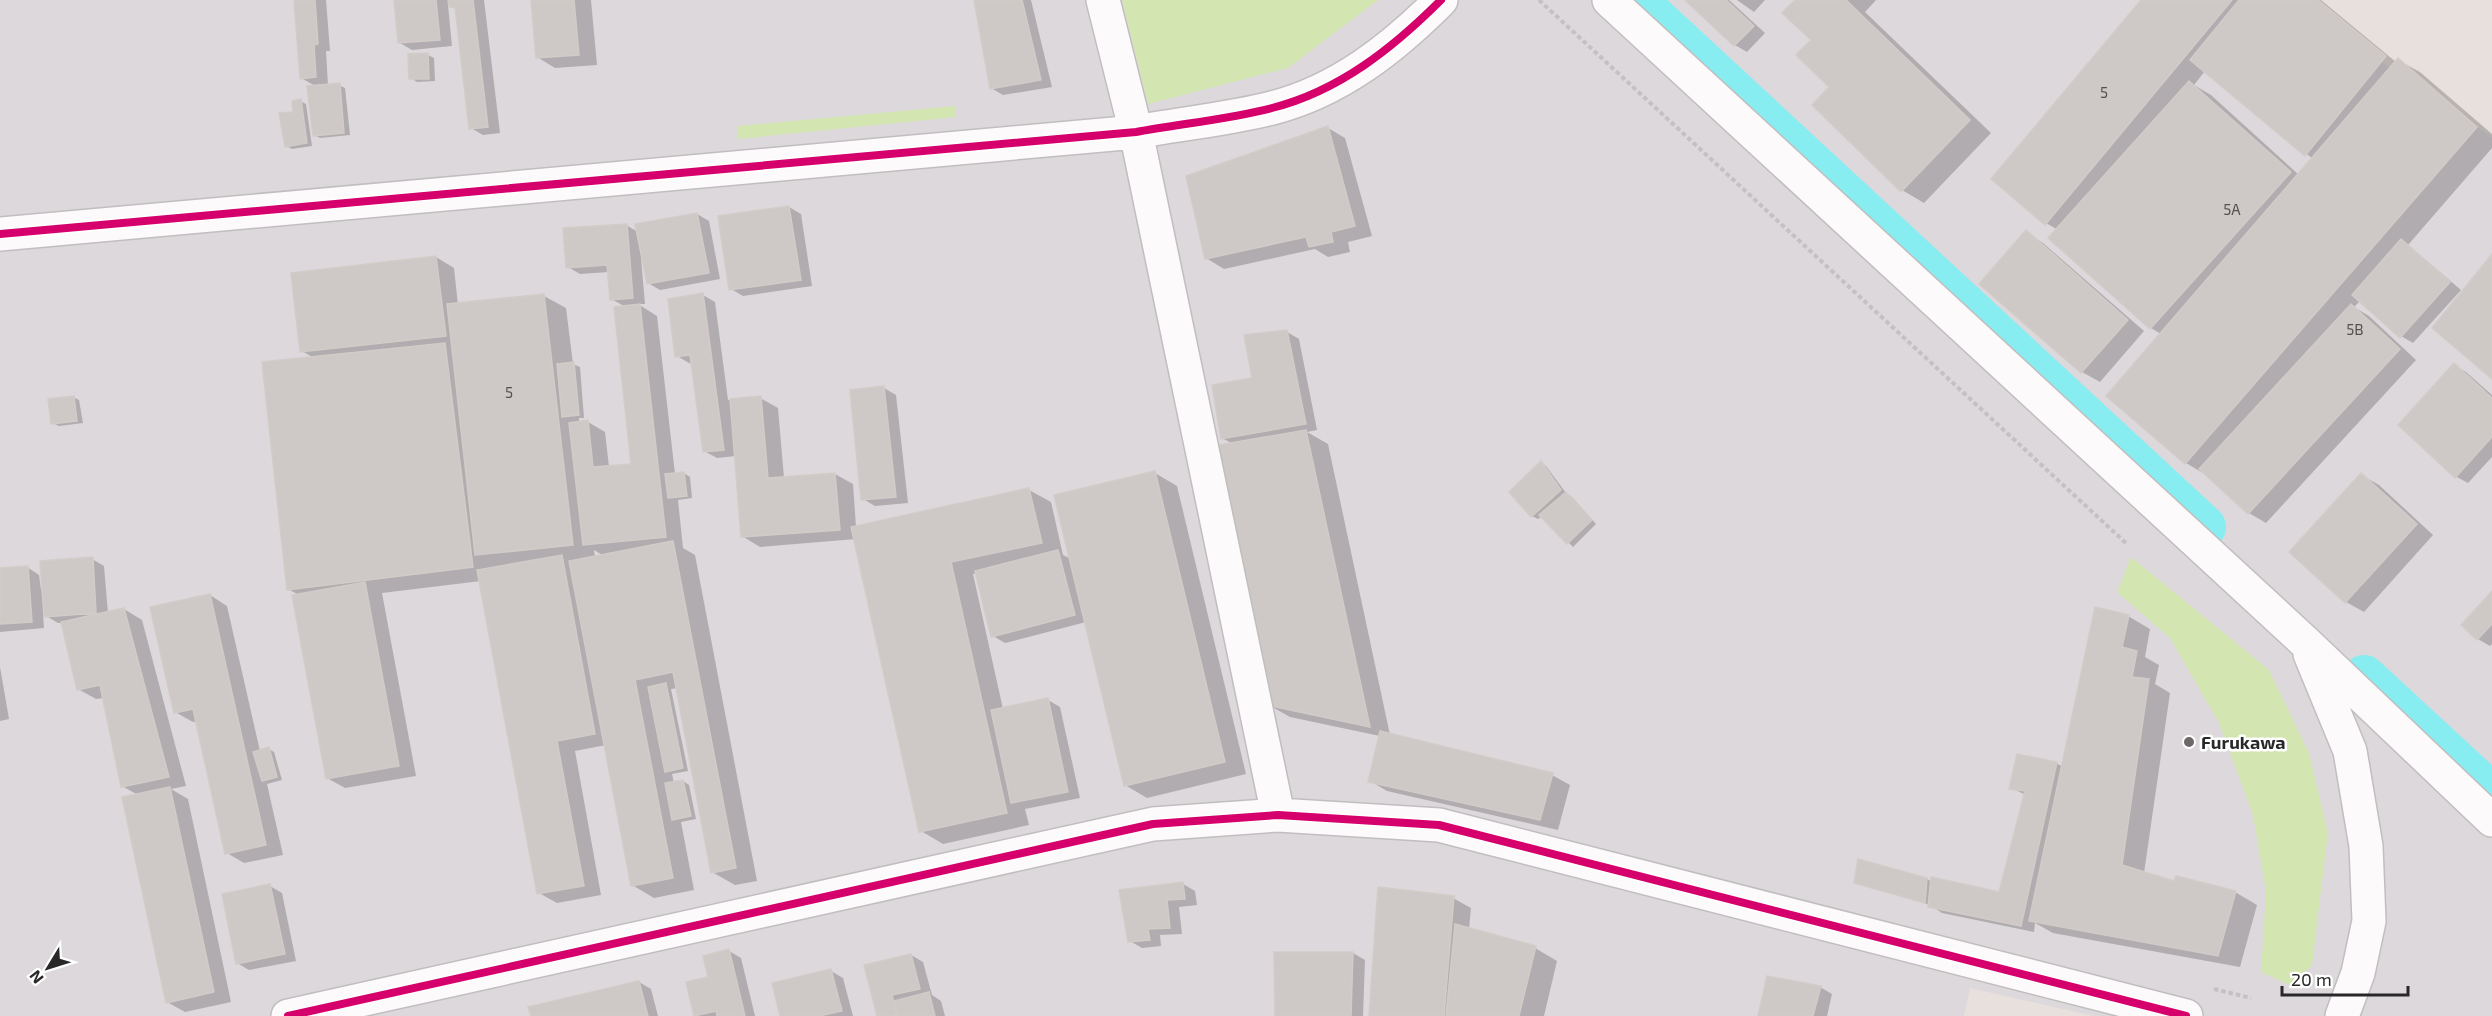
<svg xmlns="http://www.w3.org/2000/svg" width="2492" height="1016" viewBox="0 0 2492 1016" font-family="'Exo 2',sans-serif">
<rect width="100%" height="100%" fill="#e8e0dc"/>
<!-- industrial -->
<path fill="#dcd8dc" d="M0 0H2290L2492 137V1016H2094L1970 988 1964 1016H0Z"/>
<!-- green -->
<path fill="#d3e5b1" d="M1122 0H1378L1288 68 1148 104Z
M955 106 956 117 738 139V126Z
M2131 557 2269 670 2309 753 2328 833 2312 965 2291 986 2261 972 2266 892 2253 815 2219 723 2170 638 2117 592Z"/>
<!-- shadow -->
<path fill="#0003" fill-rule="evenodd" d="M295 0H326L330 51H326L328 86 339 85 345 88 350 135 320 138 314 135 317 87 301 78Z
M395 0H484L500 133 483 135 471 128 457 10 448 5 452 46 412 50 400 43Z
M532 0H591L597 65 555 68 537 57Z
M975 0H1031L1052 87 1003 95 991 88Z
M1687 0H1729L1765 33 1747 52 1735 45Z
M1737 0H1765L1754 12Z
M1797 0H1876L1865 12 1991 133 1924 203 1902 190 1832 87Z
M2143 0H2321L2396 62 2398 60 2420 72 2492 134V148L2408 245 2461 290 2413 343 2401 336 2361 300 2354 307 2369 316 2416 360 2266 523 2249 513 2208 476 2186 463 2108 396 2161 334 2151 328 2051 238 2058 230 2046 223ZM2205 71 2313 159 2299 175 2211 95 2194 85Z
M428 55 434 58 435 81 417 82 411 78Z
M300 101 306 104 312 146 292 149 286 146Z
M1328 128 1345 138 1372 236 1348 242 1350 252 1328 257 1315 249 1224 269 1206 258Z
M789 207 801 214 812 286 743 296 731 289Z
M697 214 709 221 720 279 660 290 648 283 643 257 641 258 645 304H638L657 316 675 474 684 473 690 477 692 498 678 500 683 548 695 555 757 881 735 885 712 872 678 688 671 689 688 771 672 774 674 783 683 781 689 785 696 819 681 822 694 890 654 898 632 885 606 745 575 751 601 895 557 903 539 893 481 581 382 593 416 776 345 788 327 778 299 595 288 589 314 358 302 351 436 257 454 268 458 305 544 296 566 308 573 364 580 367 584 418H579V423L588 422 605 432 609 467 632 465 626 307 611 299 609 272 580 274 568 267 626 225 638 232ZM594 550 604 556 595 557Z
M2026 232 2043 243 2144 331 2100 382 2082 372 1981 284Z
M703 295 715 302 728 400 760 398 778 408 784 478 835 474 853 484 856 527 1029 490 1051 502 1063 555 1071 559 1155 473 1177 486 1246 774 1147 798 1125 785 1086 622 1005 643 993 636 977 573 973 574 1003 709 1048 700 1060 707 1080 798 1025 809 1029 825 943 844 921 831 856 539 760 547 742 536 736 456 717 458 704 451 693 363H689L677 356Z
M1287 332 1299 339 1317 430 1307 432 1328 444 1390 735 1552 775 1570 785 1558 830 1387 791 1370 781 1380 736 1290 717 1267 704 1233 444 1222 438 1254 379Z
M2454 365 2466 372 2492 395V457L2468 483 2455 476Z
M884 388 896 395 908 503 875 506 863 499Z
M73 397 79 400 83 423 59 426 53 423Z
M1541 463 1546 466 1566 493 1572 497 1596 524 1573 547 1542 516 1538 519 1532 516 1511 492Z
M2361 475 2379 485 2433 535 2364 612 2346 602 2291 552Z
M92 559 104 566 108 613 124 609 142 620 186 786 171 789 188 799 231 1002 185 1012 167 1002 138 795 122 786 104 698 96 699 78 689 63 623H58L43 614 44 628 0 632V569L27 567 39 575 41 590H44Z
M2492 594V644L2490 646 2478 639Z
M210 595 227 606 260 751 269 749 274 752 282 780 267 784 283 855 244 863 227 853 198 721 193 722 175 712Z
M2128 616 2150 629 2145 657 2159 665 2155 684 2170 693 2144 873 2175 883 2235 892 2257 905 2240 967 2053 933 2035 923 2034 932 1942 913 1930 905 1856 882 1927 879 1932 882 2000 894 2026 795 2011 788 2056 763 2063 767Z
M0 667 9 719 0 721Z
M1183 884 1195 891 1197 905 1179 907 1182 934 1160 935 1161 946 1142 948 1130 941 1121 891Z
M270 886 282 893 296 961 249 970 237 963Z
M1453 898 1471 908 1469 929 1535 948 1557 961 1544 1016H1370Z
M729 951 741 958 755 1016H697L710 978Z
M1353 953 1365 960 1363 1016H1276L1275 954Z
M911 955 923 962 932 995 941 1001 945 1016H878Z
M831 971 843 978 853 1016H782Z
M639 982 651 989 658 1016H532Z
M1820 987 1832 994 1827 1016H1759Z"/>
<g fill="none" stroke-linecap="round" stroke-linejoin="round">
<!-- canal -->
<path stroke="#88edf1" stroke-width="44" d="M1635 0 2204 527
M2364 677 2492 795"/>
</g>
<!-- building -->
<path fill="#cec9c6" stroke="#d2ccc8" stroke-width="1.5" d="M294 0H315L318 44 314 45 316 77 300 79Z
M394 0H436L440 40 398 43Z
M448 0H473L488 127 469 129 455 7H449Z
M531 0H574L579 55 536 58Z
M974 0H1022L1041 80 990 89Z
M1685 0H1726L1754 26 1734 46Z
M1795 0H1846L1970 120 1901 192 1812 105 1829 87 1796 55 1811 40 1782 13Z
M2141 0H2232L2045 225 1991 179Z
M2239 0H2318L2386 56 2305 156 2190 60Z
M428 53 429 79H409L408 54Z
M2398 58 2477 127 2185 464 2106 396Z
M2189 81 2291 172 2150 329 2048 238Z
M340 83 344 133 313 136 307 86Z
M301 99 307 143 285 147 279 113 293 112 292 101Z
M1328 126 1355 226 1331 232 1333 242 1309 247 1306 237 1205 259 1186 176Z
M789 206 801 280 729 290 718 216Z
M697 213 709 273 647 284 635 224Z
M627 224 633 298 610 300 607 265 566 268 563 228Z
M2026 230 2128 320 2081 373 1979 284Z
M2401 239 2450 282 2400 338 2352 295Z
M2492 254V379L2432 328Z
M436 256 446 336 300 352 291 273Z
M703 293 724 450 703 452 690 355 675 357 668 299Z
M544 294 573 545 475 555 447 304Z
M640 304 666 537 583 545 569 423 588 420 593 467 631 464 614 307Z
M2351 304 2400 349 2248 514 2199 469Z
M1287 330 1306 424 1221 439 1212 385 1252 378 1244 335Z
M445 343 473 567 287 590 262 362Z
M574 362 579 415 562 417 557 364Z
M2454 363 2492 398V437L2455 478 2398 425Z
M884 386 896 497 861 500 850 390Z
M74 396 77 421 51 424 48 399Z
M761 396 768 478 835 473 840 530 741 537 730 399Z
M1306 430 1370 727 1266 705 1218 445Z
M1541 461 1561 490 1531 517 1509 492Z
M1155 471 1225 762 1124 786 1054 495Z
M684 472 687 496 668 498 665 474Z
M2361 473 2417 524 2345 603 2289 552Z
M1029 488 1042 543 951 562 1007 813 919 832 851 527Z
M1566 492 1592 520 1567 544 1539 515Z
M673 541 736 868 711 873 673 672 635 680 673 878 631 886 569 561Z
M1058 550 1075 615 991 637 975 571Z
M562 555 595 734 557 741 584 886 537 894 477 570Z
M93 557 96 613 44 617 40 561Z
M28 566 32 622 0 624V568Z
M365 582 399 766 326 779 292 595Z
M2492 591V624L2477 640 2461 625Z
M210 594 266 845 225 854 193 709 174 713 150 607Z
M2095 607 2129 615 2122 647 2137 651 2132 677 2149 679 2122 865 2174 881 2176 876 2236 891 2218 956 2029 921Z
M124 608 169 777 121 787 100 685 77 690 61 622Z
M666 683 683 768 665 772 648 687Z
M1048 698 1068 792 1011 803 991 710Z
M1380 731 1553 773 1540 820 1368 782Z
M269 747 277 777 262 781 253 752Z
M2017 754 2057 762 2021 926 1928 907 1931 877 1999 892 2025 791 2009 789Z
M683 780 691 816 672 820 665 783Z
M170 787 214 992 166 1003 122 797Z
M1858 859 1927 878 1925 903 1854 883Z
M1183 882 1185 899 1167 900 1170 928 1148 929 1150 940 1128 942 1119 890Z
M270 884 285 954 236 964 222 894Z
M1378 887 1454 896 1444 1016H1369Z
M1455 924 1536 946 1519 1016H1446Z
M729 949 745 1016H717L716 1011 694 1016 686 982 708 977 703 956Z
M1274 952H1353L1351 1016H1275Z
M911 954 920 989 892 995 897 1016H877L864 965Z
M831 969 842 1011 819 1016H780L772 983Z
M1767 976 1821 986 1813 1016H1758Z
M639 981 648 1016H531L528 1007Z
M929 992 935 1016H898L894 1001Z"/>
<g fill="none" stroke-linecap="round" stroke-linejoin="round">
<!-- street casing -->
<g stroke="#c0bebf" stroke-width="36">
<path id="street" d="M1103 0 1136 132 1278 815
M0 234 1136 132C1179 124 1230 119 1272 108 1339 91 1393 48 1441 0
M288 1016 1153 824 1278 815 1439 825 2186 1016"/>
</g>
<!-- secondary casing -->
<g stroke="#c0bebf" stroke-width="36">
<path id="secondary" d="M1609 0 2305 642 2492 820
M2310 654 2350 751 2366 846 2369 921 2358 973 2342 1016"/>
</g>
<!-- path -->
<path stroke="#c3c2c1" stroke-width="4" stroke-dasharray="4.5 3" stroke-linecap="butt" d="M1539 0 2128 545
M2214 989 2251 998"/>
<!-- street -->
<use href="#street" stroke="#fcfafa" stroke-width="33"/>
<!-- secondary -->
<use href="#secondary" stroke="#fcfafa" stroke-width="33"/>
<!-- cycleway casing -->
<g stroke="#fff" stroke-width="11">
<path id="cycleway" d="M0 234 1136 132C1179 124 1230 119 1272 108 1339 91 1393 48 1441 0
M288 1016 1153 824 1278 815 1439 825 2186 1016"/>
</g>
<!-- cycleway -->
<use href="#cycleway" stroke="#d6006c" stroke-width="8"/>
</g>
<!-- markers -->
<circle fill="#6b6867" stroke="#fff" stroke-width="2" cx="2189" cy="742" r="6"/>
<g text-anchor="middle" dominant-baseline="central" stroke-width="5" stroke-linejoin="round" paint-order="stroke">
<!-- number labels -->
<g font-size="15" fill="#525150">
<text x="2104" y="92">5</text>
<text x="2232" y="209">5A</text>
<text x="2355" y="329">5B</text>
<text x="509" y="392">5</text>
</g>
<!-- poi labels -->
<g font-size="18" font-weight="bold" fill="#282828" stroke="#fff" text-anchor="start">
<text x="2201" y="742">Furukawa</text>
</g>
</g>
<!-- north arrow -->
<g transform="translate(48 968) rotate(232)" stroke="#ffffff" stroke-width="4.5" paint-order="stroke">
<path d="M0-4.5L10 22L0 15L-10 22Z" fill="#282828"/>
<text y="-9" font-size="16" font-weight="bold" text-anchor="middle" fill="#282828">N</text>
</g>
<!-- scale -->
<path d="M2282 986v9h126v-9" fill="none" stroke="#282828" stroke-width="3"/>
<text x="2291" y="986" font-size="18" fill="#282828" stroke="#ffffff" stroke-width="4.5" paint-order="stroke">20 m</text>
</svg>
